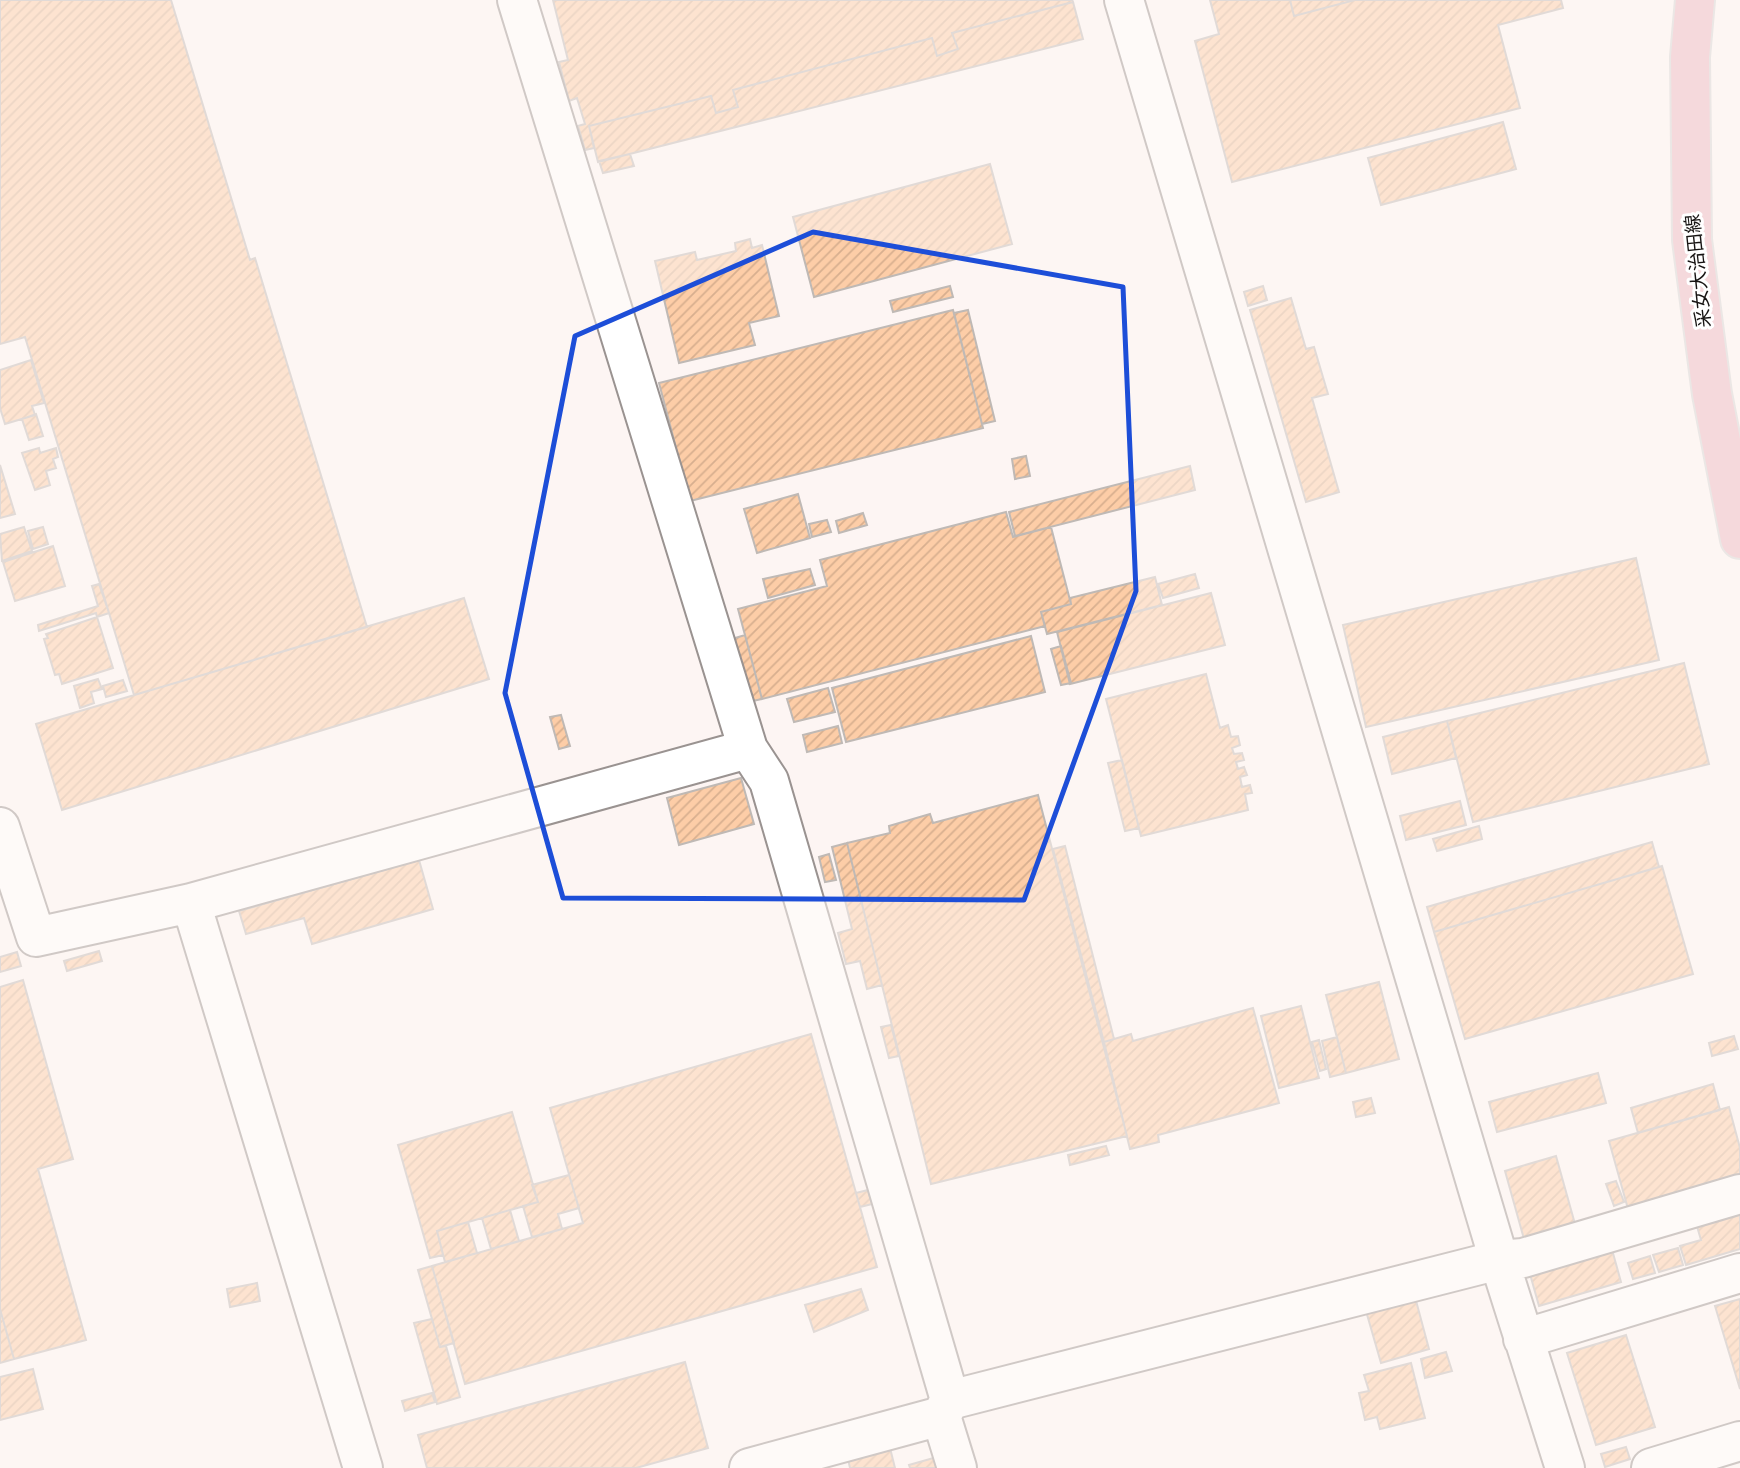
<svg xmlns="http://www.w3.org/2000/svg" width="1740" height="1468" viewBox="0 0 1740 1468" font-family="Roboto,'Noto Sans JP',sans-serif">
<defs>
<pattern id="building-hatch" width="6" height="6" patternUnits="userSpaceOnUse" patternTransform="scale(1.75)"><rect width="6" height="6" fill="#fdcda7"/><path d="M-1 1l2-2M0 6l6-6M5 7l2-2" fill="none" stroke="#d8af8f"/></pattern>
</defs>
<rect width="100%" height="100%" fill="#fdf5f3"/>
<!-- building -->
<path fill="url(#building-hatch)" stroke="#bfb9b5" stroke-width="2" d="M0 0H171L250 260 255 258 367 627 134 695 25 337 0 344Z
M553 0H1072L1073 2 952 33 958 49 937 56 932 38 733 90 738 107 716 113 711 96 589 126 594 148 585 150 578 126 585 124 577 98 569 101 559 62 568 60Z
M1210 0H1290L1294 16 1355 0H1561L1563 8 1498 25 1520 108 1232 182 1195 41 1219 34Z
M1290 0H1355L1294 16Z
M1073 2 1083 39 598 162 589 126 711 96 716 113 738 107 733 90 932 38 937 56 958 49 952 33Z
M1503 122 1516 169 1381 205 1368 158Z
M630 154 634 166 603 173 599 161Z
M990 164 1012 244 814 297 793 217Z
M750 239 752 248 762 245 779 316 749 323 755 345 679 363 655 261 695 252 697 260 736 251 735 243Z
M950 286 953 297 893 312 890 301Z
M1263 286 1267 300 1248 306 1244 292Z
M1291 298 1306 349 1314 347 1328 394 1312 398 1339 492 1306 502 1250 310Z
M953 310 983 428 690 501 659 383Z
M968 310 995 421 982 424 954 313Z
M31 360 44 403 32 406 35 415 5 424 0 408V370Z
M36 414 43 436 29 440 22 419Z
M39 448 40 453 56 448 58 457 53 459 56 468 46 471 50 485 35 490 22 453Z
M1026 456 1030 476 1015 479 1012 459Z
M0 465 15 514 0 518Z
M1190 466 1195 490 1015 536 1009 512Z
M798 494 810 538 757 553 744 509Z
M1006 512 1013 537 1051 527 1071 604 1041 612 1045 626 762 699 738 609 827 586 820 560Z
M863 513 867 525 839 533 836 521Z
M827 520 831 532 812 537 809 524Z
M24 527 32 551 2 561 0 534Z
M43 527 48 544 33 549 28 531Z
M53 546 65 586 15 601 3 562Z
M1636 558 1659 660 1366 727 1343 625Z
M810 569 815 585 768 598 763 579Z
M1195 574 1199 588 1163 598 1158 584Z
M1155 577 1162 605 1047 634 1041 612 1071 604 1070 598Z
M99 584 109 613 97 617 96 613 39 631 38 625 98 606 92 586Z
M1211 593 1225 645 1070 684 1057 632Z
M464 598 489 679 62 810 36 724Z
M97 617 113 668 62 684 59 674 55 675 44 639 48 638 46 634Z
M745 635 762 699 748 702 732 639Z
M1031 636 1045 692 846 742 832 688Z
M1061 646 1071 683 1061 685 1051 649Z
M1684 663 1709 764 1473 822 1447 721Z
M1206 674 1220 728 1228 725 1231 737 1238 736 1240 745 1232 748 1234 754 1242 753 1244 760 1236 762 1238 769 1244 767 1247 775 1240 777 1242 787 1250 785 1252 793 1245 794 1248 810 1141 836 1106 699Z
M98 679 102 689 91 692 94 703 80 708 74 686Z
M123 680 127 691 106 697 103 686Z
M828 688 835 712 794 722 787 699Z
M561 715 570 746 559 749 550 717Z
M1447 721 1456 758 1392 774 1383 737Z
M838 726 842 743 807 752 803 735Z
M1122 760 1139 828 1125 831 1108 763Z
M741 778 754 824 679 845 667 798Z
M1038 795 1127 1136 931 1184 847 843 890 833 889 826 930 814 933 823Z
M1460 801 1466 825 1406 840 1400 816Z
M1479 826 1482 839 1437 851 1433 839Z
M1652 842 1659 867 1434 932 1427 907Z
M847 843 882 985 867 989 860 961 846 964 838 933 852 929 832 847Z
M1065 846 1114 1039 1104 1042 1053 849Z
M829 854 836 880 825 882 819 857Z
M419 860 433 909 312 944 304 918 246 934 239 911Z
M1662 866 1693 974 1465 1039 1434 932Z
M99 951 102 961 67 971 64 961Z
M17 952 21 966 0 972V957Z
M23 980 73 1159 38 1169 86 1340 14 1359 0 1309V987Z
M1379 982 1399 1059 1346 1073 1326 995Z
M1301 1006 1319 1078 1279 1088 1261 1016Z
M1253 1008 1279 1103 1158 1135 1159 1142 1130 1149 1104 1042 1131 1034 1133 1041Z
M891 1025 899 1056 889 1058 881 1027Z
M811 1034 877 1267 465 1384 432 1266 583 1223 550 1108Z
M1734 1036 1738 1049 1712 1056 1709 1043Z
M1337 1037 1346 1073 1330 1077 1322 1041Z
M1319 1040 1326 1069 1320 1071 1312 1042Z
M1598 1073 1606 1103 1497 1132 1489 1102Z
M1713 1084 1720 1110 1638 1133 1631 1108Z
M1371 1098 1375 1113 1356 1117 1353 1102Z
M1729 1107 1740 1148V1185L1630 1216 1609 1141Z
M512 1112 538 1202 437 1231 443 1255 430 1258 398 1145Z
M1106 1146 1109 1155 1070 1165 1068 1155Z
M1556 1156 1575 1224 1524 1239 1505 1171Z
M569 1175 579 1208 558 1214 562 1229 532 1237 523 1206 538 1202 532 1185Z
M1616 1181 1624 1202 1614 1206 1606 1184Z
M868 1190 872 1204 860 1207 856 1193Z
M1740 1203V1249L1686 1265 1680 1246 1701 1240 1694 1216Z
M510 1210 519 1241 491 1249 482 1218Z
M468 1222 477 1253 445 1262 437 1231Z
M1611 1246 1621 1282 1539 1306 1528 1267Z
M1678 1248 1683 1265 1659 1272 1653 1255Z
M1650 1256 1655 1273 1633 1279 1628 1263Z
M432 1266 454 1343 440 1347 418 1270Z
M257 1283 260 1301 230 1307 227 1289Z
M861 1289 868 1310 814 1332 805 1305Z
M1415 1297 1429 1349 1381 1363 1366 1311Z
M1740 1299V1389L1715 1306Z
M0 1309 14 1359 0 1363Z
M432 1319 440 1347 446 1346 460 1397 437 1404 414 1323Z
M1626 1335 1655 1427 1596 1445 1567 1353Z
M1446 1352 1452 1371 1425 1378 1421 1359Z
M685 1362 708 1448 636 1468H427L418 1435Z
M1411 1363 1425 1418 1380 1429 1377 1417 1365 1420 1359 1393 1369 1391 1364 1375Z
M33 1369 43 1409 0 1420V1377Z
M432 1393 435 1402 405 1411 402 1401Z
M1626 1447 1630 1459 1605 1467 1601 1454Z
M890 1448 895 1468H850L848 1459Z
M937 1457 940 1468H910L909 1465Z"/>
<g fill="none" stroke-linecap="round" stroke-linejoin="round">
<!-- minor casing -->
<g stroke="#9a9391" stroke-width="42">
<path id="minor" d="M517 0 748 749 769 781 950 1400
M1124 0 1499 1260 1565 1468
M0 827 36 937 191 903 748 749
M191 903 363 1468
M1523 1339 1740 1273
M941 1416 957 1468
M749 1468 941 1416 950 1400 1499 1260 1523 1258 1740 1194
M1651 1468 1740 1441"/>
</g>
<!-- major casing -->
<g stroke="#d5d5d5" stroke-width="42">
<path id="major" d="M1695 0 1690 57 1692 240 1712 394 1740 539"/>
</g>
<!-- minor -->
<use href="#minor" stroke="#fff" stroke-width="38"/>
<!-- major -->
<use href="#major" stroke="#ebb6c0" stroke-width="38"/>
</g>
<!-- marked area -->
<path d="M0 0H1740V1468H0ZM813 232 1123 287 1136 591 1024 900 563 898 505 693 575 336Z" fill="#fdf5f3" fill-opacity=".55" fill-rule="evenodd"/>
<path fill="none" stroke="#1d4ed8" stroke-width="5" stroke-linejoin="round" d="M813 232 1123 287 1136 591 1024 900 563 898 505 693 575 336Z"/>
<g text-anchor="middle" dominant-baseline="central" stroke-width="6" stroke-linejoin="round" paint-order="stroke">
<!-- street labels -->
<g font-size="19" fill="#171413" stroke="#fff">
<text transform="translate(1698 271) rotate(-96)">采女大治田線</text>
</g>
</g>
</svg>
